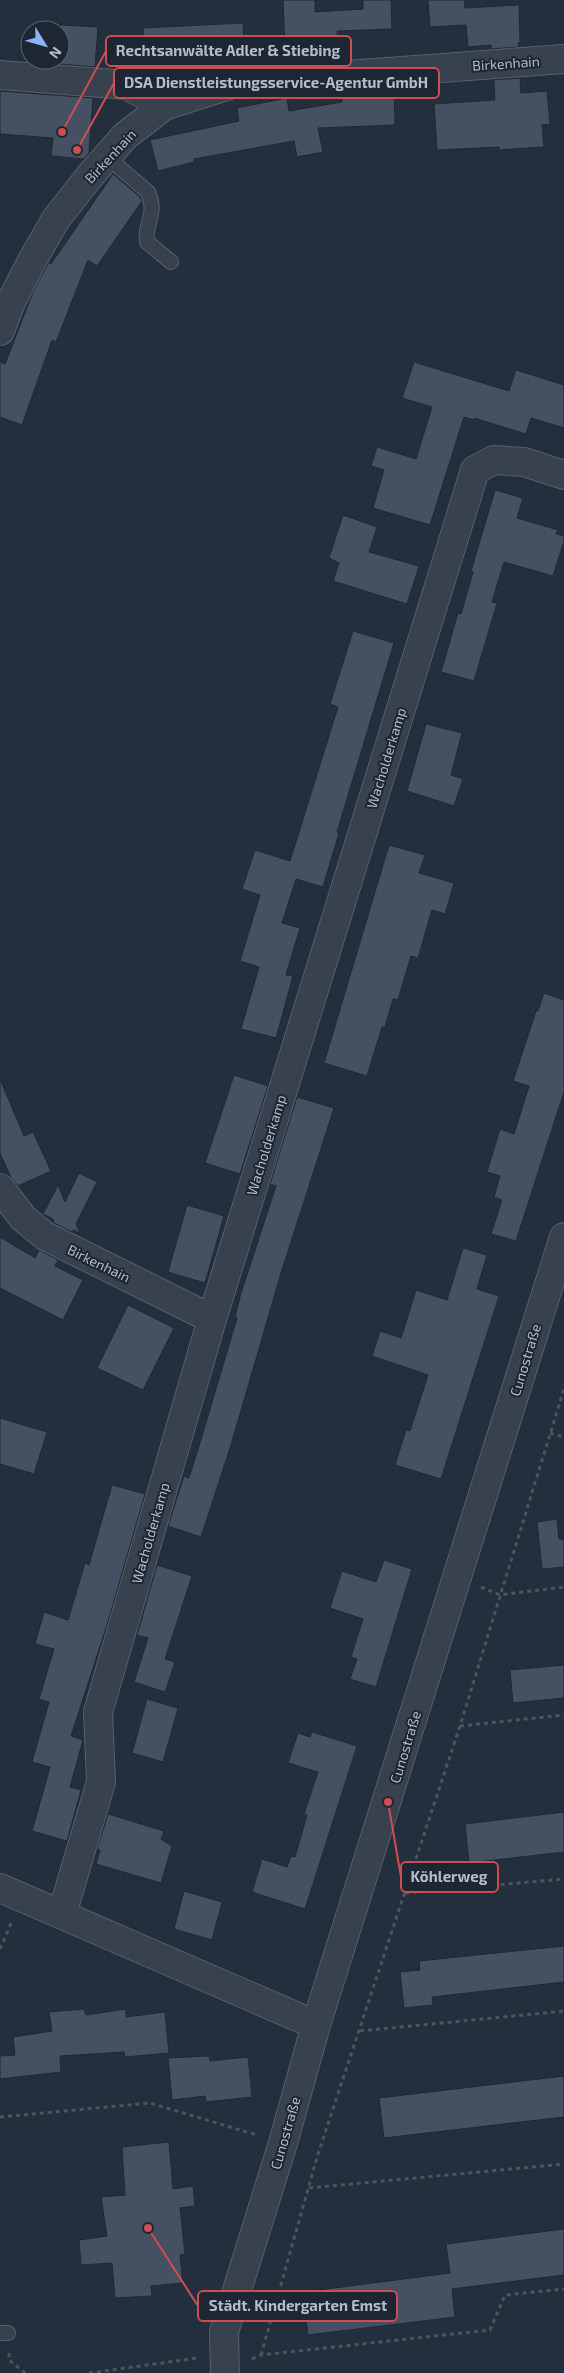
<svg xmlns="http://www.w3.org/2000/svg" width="564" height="2373" viewBox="0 0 564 2373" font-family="'Exo 2',sans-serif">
<rect width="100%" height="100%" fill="#242f3e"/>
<!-- building -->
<path fill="#455162" stroke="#1f2835" d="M283 0H315V12L363 9V0H391L392 29 337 31 338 48 285 51Z
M428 0H464L465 8 519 5 520 43H518L519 47 491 49V45L468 47 466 25 430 27Z
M243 23 245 64 190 67V62L145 65 143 28Z
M60 25 98 27 95 67 60 64Z
M520 78 521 93 547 91 550 124 542 125 544 147 499 150V147L437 150 434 104 495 100 494 80Z
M394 87 395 125 318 128 323 152 297 157 294 141 194 159V162L158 171 150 140 239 121 237 108 287 98 289 111 342 102V91Z
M0 91 93 98 89 153 84 159 51 156 53 138 0 134Z
M113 174 140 197 142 201 97 266 88 260 56 342 52 340 22 425 0 417V362L5 364 33 292 49 262 51 264Z
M414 362 509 391 516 370 564 385V428L531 418 526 434 474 418V420L464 417 430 525 373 508 384 470 371 466 377 447 416 459 432 407 402 398Z
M495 490 523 498 517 518 558 530 556 534 564 536V541L553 576 504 562 492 602 497 603 474 681 441 672 458 613 461 614 473 572 471 571Z
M343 515 377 527 369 552 419 566 407 604 333 581 339 563 329 558Z
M353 631 394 643 337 832 339 833 323 887 296 879 282 923 300 928 286 975 293 976 276 1038 241 1029 259 967 240 961 260 895 242 889 255 850 290 861 338 707 330 704Z
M426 724 462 733 451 775 463 779 454 806 407 791Z
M389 845 425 855 419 873 454 883 445 914 432 910 418 958 411 956 398 1000 393 999 385 1027H382L367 1076 324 1063Z
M544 993 564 1000V1092L516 1241 491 1234 502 1200 494 1197 500 1176 487 1172 500 1129 514 1134 529 1086 513 1081 536 1011H538Z
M234 1075 268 1086 240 1174 205 1163Z
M0 1079 24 1136 33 1132 51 1171 18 1186 11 1178 0 1153Z
M297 1097 334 1108 281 1273 231 1445 201 1537 168 1526 184 1476 189 1478 202 1436 237 1318 235 1317 241 1293 276 1186 270 1184Z
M79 1173 97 1182 76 1224 80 1233 73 1230 72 1232 54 1223 53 1219 43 1214 58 1185 65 1202Z
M187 1205 224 1216 205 1283 168 1272Z
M0 1237 35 1258 39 1250 58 1260 55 1266 83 1280 63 1320 0 1288Z
M463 1248 487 1255 477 1289 499 1296 441 1479 395 1465 406 1430 410 1431 428 1375 372 1356 380 1331 401 1338 416 1290 447 1300Z
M128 1305 174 1328 143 1390 97 1368Z
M0 1418 47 1432 34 1474 0 1464Z
M112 1485 145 1494 107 1625 71 1736 83 1740 70 1787 81 1790 67 1841 32 1831 50 1767 32 1762 49 1702 39 1699 54 1649 35 1644 44 1612 68 1620 85 1563 89 1565Z
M557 1519 559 1539H564V1567L542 1569 537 1522Z
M384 1560 412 1569 376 1687 350 1679 357 1659 351 1657 363 1619 330 1608 342 1571 376 1582Z
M157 1565 192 1576 165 1659 175 1662 165 1692 134 1682 148 1638 137 1635Z
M564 1665V1698L513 1703 510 1670Z
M147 1699 178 1708 163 1762 132 1753Z
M312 1732 357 1746 305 1909 252 1892 262 1859 287 1867 291 1856 295 1857 307 1815 304 1814 318 1772 288 1763 298 1733 310 1737Z
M564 1812V1852L469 1863 465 1824Z
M108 1814 164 1831 161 1839 172 1846 161 1883 96 1864 100 1850 97 1849Z
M184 1891 222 1902 212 1940 174 1929Z
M564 1946V1982L432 1997 433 2005 404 2008 400 1972 420 1970 419 1961Z
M84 2009 86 2015 126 2009V2017L165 2012 169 2053 125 2057 124 2052 60 2056 61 2072 0 2079V2056L15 2055 13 2037 52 2031 49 2012Z
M209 2056 210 2061 248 2057 252 2097 206 2102 205 2096 172 2100 168 2058Z
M564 2076V2117L384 2138 379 2098Z
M169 2142 173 2189 193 2186 195 2206 180 2208 185 2254 180 2255 183 2283 151 2286 152 2296 115 2298 112 2263 81 2265 79 2240 107 2236 101 2197 125 2195 122 2147Z
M564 2229V2275L452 2289 455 2317 308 2335 303 2292 450 2273 446 2244Z"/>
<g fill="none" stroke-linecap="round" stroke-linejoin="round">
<!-- lane casing -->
<g stroke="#565f6c" stroke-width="16">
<path id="lane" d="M107 157 148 192C158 215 144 223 147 242L171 262
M0 2333H8"/>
</g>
<!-- street casing -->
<g stroke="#565f6c" stroke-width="30">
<path id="street" d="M0 75 127 85 164 106
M0 331 10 304 34 257 56 219 89 177 125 136 164 106 236 83 564 59
M0 1188 23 1218 45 1236 212 1319
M0 1888 316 2025
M62 1914 101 1782 98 1712 212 1319 475 470 494 460 524 462 564 475
M225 2373 224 2332 283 2143 316 2025 564 1237"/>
</g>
<!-- path -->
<path stroke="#44595c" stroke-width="3" stroke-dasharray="4 4" stroke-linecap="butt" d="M550 1433 564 1437
M481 1587 500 1595 564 1587
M460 1726 564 1715
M405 1893 564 1879
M0 1949 12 1921
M360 2031 564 2011
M0 2117 150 2103 257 2135
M309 2188 564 2164
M9 2353V2360L25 2373
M261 2355 318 2154 460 1726 564 1389
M252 2359 261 2355 490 2330 505 2295 564 2289
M89 2373 198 2358"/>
<!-- lane -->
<use href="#lane" stroke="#38414e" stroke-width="14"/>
<!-- street -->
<use href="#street" stroke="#38414e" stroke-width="28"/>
</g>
<g text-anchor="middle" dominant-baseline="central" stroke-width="4" stroke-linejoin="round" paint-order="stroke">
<!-- street labels -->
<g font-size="14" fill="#b4bcc9" stroke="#1d2633">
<text transform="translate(506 63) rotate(-4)">Birkenhain</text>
<text transform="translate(110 156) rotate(-47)">Birkenhain</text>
<text transform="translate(386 758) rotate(-73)">Wacholderkamp</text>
<text transform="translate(266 1145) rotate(-73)">Wacholderkamp</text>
<text transform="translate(99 1263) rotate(26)">Birkenhain</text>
<text transform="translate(525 1360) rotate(-73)">Cunostraße</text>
<text transform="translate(150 1533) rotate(-74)">Wacholderkamp</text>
<text transform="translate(405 1747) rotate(-73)">Cunostraße</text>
<text transform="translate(285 2133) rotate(-74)">Cunostraße</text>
</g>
</g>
<!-- callouts -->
<path fill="none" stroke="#ce4d50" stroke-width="2" d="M62 132L106 51M77 150L114 83M388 1802L401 1877M148 2228L198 2306"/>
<g fill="#ce4d50" stroke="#1d2633" stroke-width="2">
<circle cx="62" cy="132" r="5"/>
<circle cx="77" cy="150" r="5"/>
<circle cx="388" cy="1802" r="5"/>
<circle cx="148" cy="2228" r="5"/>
</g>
<g fill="#1d2633" stroke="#ce4d50" stroke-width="2">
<rect x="106" y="36" width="245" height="30" rx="5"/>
<rect x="114" y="68" width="325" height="30" rx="5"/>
<rect x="401" y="1862" width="97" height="30" rx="5"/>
<rect x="198" y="2291" width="199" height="30" rx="5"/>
</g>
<g font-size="15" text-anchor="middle" font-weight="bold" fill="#b4bcc9">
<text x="228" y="56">Rechtsanwälte Adler &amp; Stiebing</text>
<text x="276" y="88">DSA Dienstleistungsservice-Agentur GmbH</text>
<text x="449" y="1882">Köhlerweg</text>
<text x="298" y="2311">Städt. Kindergarten Emst</text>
</g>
<!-- north arrow -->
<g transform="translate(45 45) rotate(127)"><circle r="24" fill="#1d2633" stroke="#59626f"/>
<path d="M0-4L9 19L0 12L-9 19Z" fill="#8ab4f8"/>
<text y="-8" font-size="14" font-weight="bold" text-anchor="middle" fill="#b4bcc9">N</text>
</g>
</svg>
